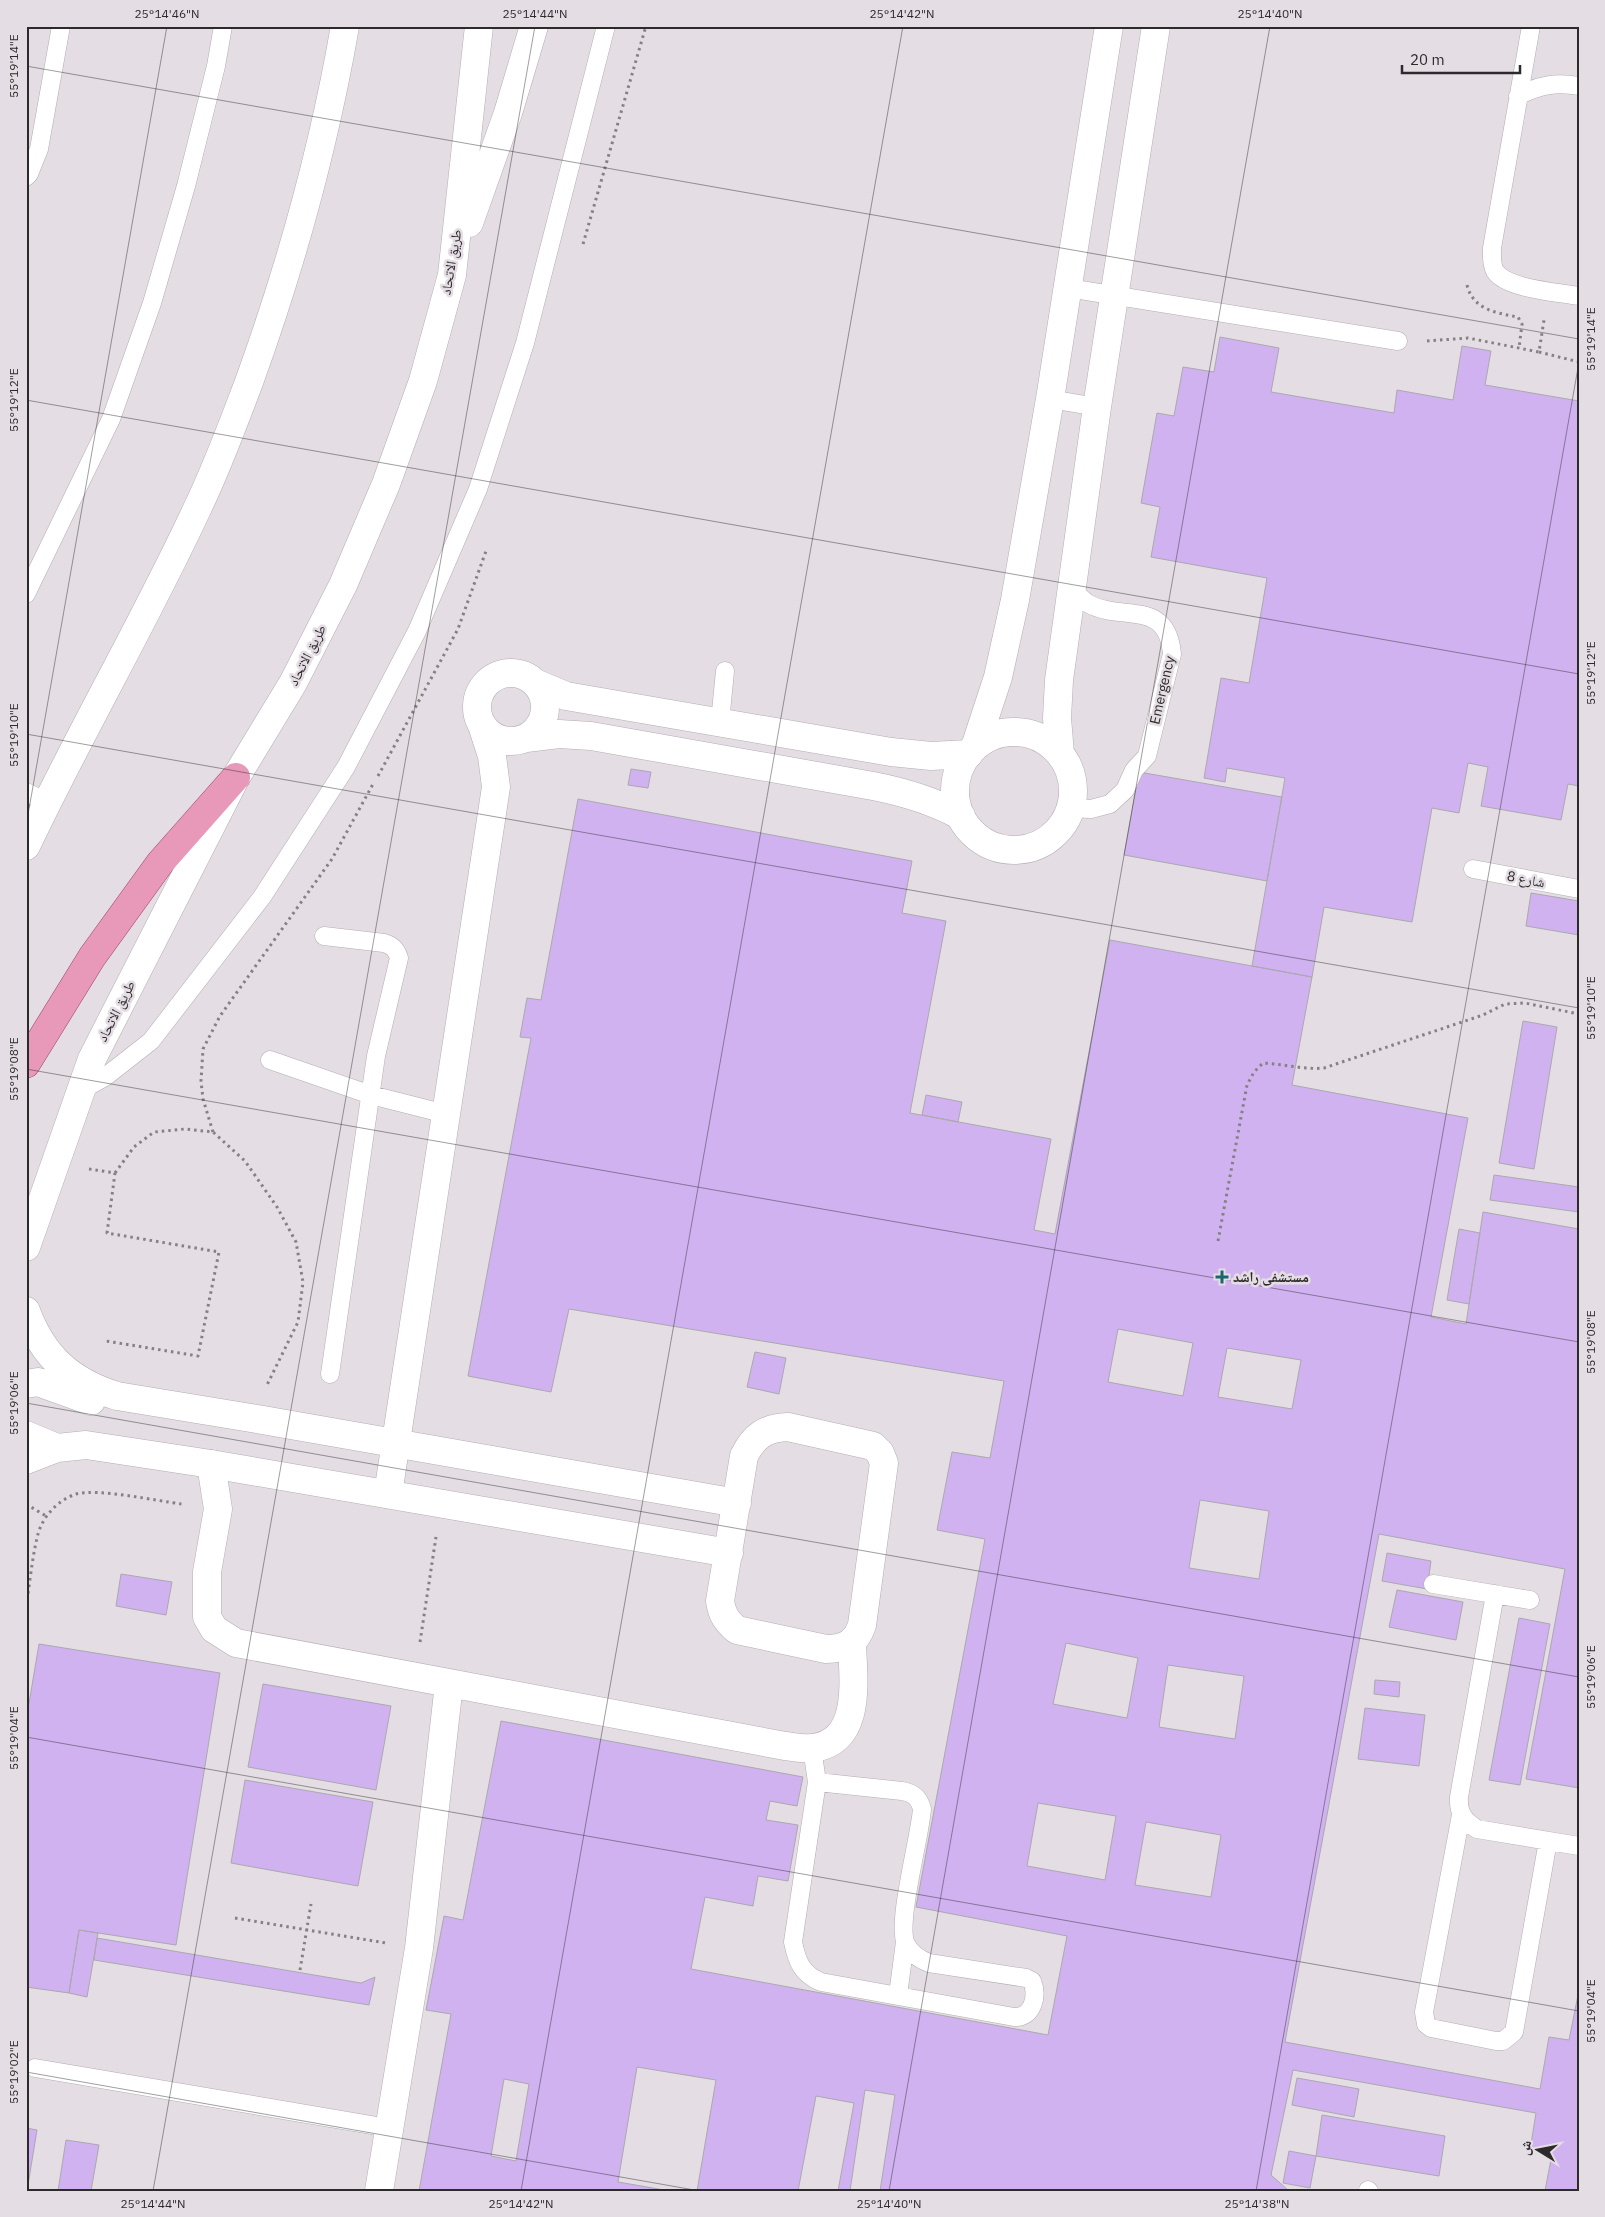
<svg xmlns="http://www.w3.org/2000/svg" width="1605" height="2217" viewBox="0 0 1605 2217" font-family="'IBM Plex Sans','Noto Naskh Arabic',sans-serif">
<rect width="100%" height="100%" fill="#e4dde3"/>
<!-- building -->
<path fill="#d0b2f1" stroke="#aba8af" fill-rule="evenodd" d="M1220 337 1279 348 1271 392 1394 413 1397 390 1453 400 1462 346 1491 351 1485 385 1579 401V786L1568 784 1561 820 1481 806 1488 767 1468 763 1459 813 1432 808 1412 922 1324 907 1312 977 1252 966 1285 778 1227 768 1225 782 1204 778 1221 678 1249 683 1267 578 1151 557 1160 507 1141 503 1157 413 1174 416 1183 367 1214 372Z
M631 769 651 772 648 788 628 785Z
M1139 772 1282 797 1267 881 1124 855Z
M578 799 912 861 902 913 946 921 910 1113 1051 1139 1034 1230 1055 1234 1110 940 1312 977 1292 1085 1468 1118 1431 1317 1466 1324 1483 1212 1579 1229V1788L1526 1779 1565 1569 1379 1534 1285 2042 1540 2089 1549 2037 1569 2040 1579 1990V2191H1545L1552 2154 1530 2150 1536 2113 1293 2070 1271 2175 1289 2191H880L895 2095 865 2090 850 2191H838L854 2103 816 2096 798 2191H697L716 2080 637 2067 618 2182 670 2191H419L451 2014 426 2010 444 1916 463 1920 501 1721 803 1777 797 1806 770 1801 766 1820 798 1825 788 1881 758 1876 753 1906 705 1897 691 1969 1048 2035 1067 1936 916 1907 985 1539 937 1530 952 1452 990 1458 1004 1381 569 1309 551 1392 468 1376 531 1038 520 1037 527 998 541 1000ZM1118 1329 1193 1343 1183 1396 1108 1382ZM1227 1348 1301 1360 1292 1409 1218 1397ZM1200 1500 1269 1511 1259 1579 1189 1568ZM1066 1643 1138 1658 1127 1718 1053 1704ZM1168 1665 1244 1676 1235 1739 1159 1727ZM1038 1803 1116 1816 1105 1880 1027 1866ZM1146 1822 1221 1835 1211 1897 1135 1885ZM504 2079 529 2084 516 2161 491 2156Z
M1531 893 1579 901V935L1526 926Z
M1523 1021 1557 1027 1534 1169 1499 1163Z
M926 1095 962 1102 958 1122 922 1115Z
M1494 1175 1579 1187V1212L1490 1200Z
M1459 1229 1480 1233 1469 1304 1447 1300Z
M755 1352 786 1358 779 1394 747 1387Z
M1387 1553 1431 1561 1427 1589 1382 1581Z
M121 1574 172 1582 166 1615 116 1606Z
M1397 1590 1463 1602 1456 1640 1389 1627Z
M1519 1618 1550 1624 1520 1785 1489 1780Z
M39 1644 220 1673 176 1945 79 1930 69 1993 26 1987V1721Z
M1375 1680 1400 1682 1399 1697 1374 1694Z
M263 1684 391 1706 376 1790 248 1767Z
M1365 1708 1425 1715 1419 1766 1358 1759Z
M245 1780 373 1802 358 1886 231 1863Z
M79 1930 98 1933 87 1997 69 1993Z
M97 1938 361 1983 375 1977 369 2005 94 1960Z
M1297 2078 1359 2089 1354 2117 1292 2105Z
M1322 2115 1445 2136 1439 2176 1316 2156Z
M26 2128 37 2130 27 2191H26Z
M66 2140 99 2145 91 2191H58Z
M1289 2151 1316 2156 1310 2188 1283 2183Z"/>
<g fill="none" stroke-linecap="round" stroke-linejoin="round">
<!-- service casing -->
<g stroke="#b4adb3" stroke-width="19">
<path id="service" d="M1531 26 1492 248C1492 255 1491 264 1495 271 1506 289 1558 292 1579 296
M1518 96C1539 85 1556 82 1579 86
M26 177 29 174 39 149 61 26
M1068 288 1398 341
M1050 399 1097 407
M26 594 111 419 152 303 186 186 216 66 223 26
M720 722 725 671
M26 792 47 802
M1071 808 1091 809 1110 804 1125 790 1134 770 1147 756 1172 654C1167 598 1122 622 1089 604 1082 600 1077 594 1072 587
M1473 869 1579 889
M324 936 384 943C393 946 396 949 399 958L376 1056 330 1374
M270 1060 371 1095 446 1114
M80 1091 105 1077 151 1041 262 897 346 767 417 631 478 489 525 343 606 26
M1433 1584 1530 1600
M1495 1594 1459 1797C1458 1813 1464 1821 1477 1829L1579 1846
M812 1748 817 1782 793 1942C797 1962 802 1974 821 1982L1014 2017C1033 2018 1038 1996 1032 1981L1026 1978 929 1963C919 1959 911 1954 906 1944 896 1924 920 1837 922 1809 919 1798 914 1793 902 1791L817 1782
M1461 1815 1424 2012 1426 2024 1431 2028 1496 2041H1503L1514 2032 1548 1841
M898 1995 905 1942
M35 2068 389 2128
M1368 2190 1369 2191"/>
</g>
<!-- minor casing -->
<g stroke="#b4adb3" stroke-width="29">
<path id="minor" d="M477 707a34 34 0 1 1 68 0a34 34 0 1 1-68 0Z
M535 683 566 696 891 752 931 756 969 754
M955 791a59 59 0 1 1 118 0a59 59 0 1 1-118 0Z
M526 738 559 734 591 736 873 786C904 792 932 800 961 816
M975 747 998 677 1015 600 1050 399 1109 26
M1060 754 1057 718 1059 680 1097 407 1156 26
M211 1464 218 1509 207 1572V1617L214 1629 236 1643 785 1746C794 1747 804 1749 813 1748 863 1741 853 1679 852 1643
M388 1494 496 787 492 756 482 725
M379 2191 419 1948 449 1684"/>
</g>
<!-- tertiary casing -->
<g stroke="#b4adb3" stroke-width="29">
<path id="tertiary" d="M26 1311C43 1357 71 1382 117 1396L251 1418 737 1503
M26 1384 38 1382 91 1401
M788 1427 873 1446 880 1453 884 1463 862 1625C856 1643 845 1649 826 1649L737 1630C726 1621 722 1614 720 1601L744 1456C754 1436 765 1428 788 1427Z
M26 1435 57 1448
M26 1460 57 1448 86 1445 211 1464 729 1553"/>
</g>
<!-- secondary casing -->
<g stroke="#b4adb3" stroke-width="29">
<path id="secondary" d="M469 223 508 113 534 26
M26 846C80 732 144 623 197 509 217 468 233 424 249 382 291 266 324 147 345 26
M26 1247 92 1059 236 777 293 683 343 585 386 484 423 381 452 275 479 26"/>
</g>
<!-- primary casing -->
<g stroke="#9d456a" stroke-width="29">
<path id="primary" d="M26 1064 92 957 160 863 236 777"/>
</g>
<!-- path -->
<path stroke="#858084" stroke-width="3" stroke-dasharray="2.5 4" stroke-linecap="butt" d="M583 244 646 26
M1467 285C1473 310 1497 313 1518 317L1522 324 1519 348
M1427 341 1468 338 1539 352 1544 320
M1539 352 1579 362
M378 776 458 629 486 551
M213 1132 203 1099 201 1081 203 1049 220 1016 332 859 373 784
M89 1169 115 1173 107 1233 219 1252 198 1356 106 1341
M115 1173 134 1147 154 1132 185 1129 213 1132 245 1161 277 1207 296 1242 303 1282 298 1322 266 1387
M1218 1241 1247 1085 1254 1072 1263 1063C1284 1064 1304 1070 1324 1068L1483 1015 1505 1004 1525 1003 1579 1014
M26 1504 46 1516
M26 1606C30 1583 32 1557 38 1534 43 1516 58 1500 76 1494 98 1488 157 1501 182 1504
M420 1642 436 1537
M235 1918 386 1943
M300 1970 311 1904"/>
<!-- service -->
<use href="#service" stroke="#fff" stroke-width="18"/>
<!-- minor -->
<use href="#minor" stroke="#fff" stroke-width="28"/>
<!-- tertiary -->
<use href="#tertiary" stroke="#fff" stroke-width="28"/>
<!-- secondary -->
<use href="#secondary" stroke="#fff" stroke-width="28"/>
<!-- primary -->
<use href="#primary" stroke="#e898b9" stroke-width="28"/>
</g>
<!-- ticks -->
<path fill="none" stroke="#2d2a2c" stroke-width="1" stroke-opacity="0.45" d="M26 66 1579 339M26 400 1579 674M26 734 1579 1008M26 826 167 26M26 1069 1579 1342M26 1403 1579 1677M26 1737 1579 2011M26 2072 700 2191M153 2191 535 26M521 2191 903 26M889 2191 1270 26M1256 2191 1579 362"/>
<!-- markers -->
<path fill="#19676d" stroke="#e4dde3" stroke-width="2" d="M1219.5 1269.5h5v5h5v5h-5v5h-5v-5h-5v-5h5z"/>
<g text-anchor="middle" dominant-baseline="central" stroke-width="5" stroke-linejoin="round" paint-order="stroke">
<!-- street labels -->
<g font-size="14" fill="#2d2a2c" stroke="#e4dde3">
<text transform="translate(451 262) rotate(-80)">طريق الاتحاد</text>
<text transform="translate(307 655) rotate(-63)">طريق الاتحاد</text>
<text transform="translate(1162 690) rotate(-77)">Emergency</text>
<text transform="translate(1526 879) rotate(11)">شارع 8</text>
<text transform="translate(116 1011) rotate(-63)">طريق الاتحاد</text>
</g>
<!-- poi labels -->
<g font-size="14" font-weight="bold" fill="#2d2a2c" stroke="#e4dde3" text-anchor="start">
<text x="1233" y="1277">مستشفى راشد</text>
</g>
</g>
<!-- border -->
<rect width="1605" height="2217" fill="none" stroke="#e4dde3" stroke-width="55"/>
<!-- north arrow -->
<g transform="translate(1538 2150) rotate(280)" stroke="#e4dde3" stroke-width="4" paint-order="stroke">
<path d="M0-4L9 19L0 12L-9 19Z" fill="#2d2a2c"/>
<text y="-8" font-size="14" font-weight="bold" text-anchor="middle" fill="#2d2a2c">ش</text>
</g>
<!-- scale -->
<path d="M1402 65v8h118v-8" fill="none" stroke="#2d2a2c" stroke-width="2.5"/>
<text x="1410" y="65" font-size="15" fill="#2d2a2c" stroke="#e4dde3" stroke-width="4" paint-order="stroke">20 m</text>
<rect x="28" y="28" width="1550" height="2162" fill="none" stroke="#2d2a2c" stroke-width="2"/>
<g font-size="12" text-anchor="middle" fill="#2d2a2c">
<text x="167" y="18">25°14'46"N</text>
<text x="535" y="18">25°14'44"N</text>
<text x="902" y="18">25°14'42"N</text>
<text x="1270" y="18">25°14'40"N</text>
<text transform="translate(14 66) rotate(-90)" y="4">55°19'14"E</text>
<text transform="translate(1591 339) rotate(-90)" y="4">55°19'14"E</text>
<text transform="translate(14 400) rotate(-90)" y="4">55°19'12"E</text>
<text transform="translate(1591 673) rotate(-90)" y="4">55°19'12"E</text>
<text transform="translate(14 735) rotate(-90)" y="4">55°19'10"E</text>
<text transform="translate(1591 1008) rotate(-90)" y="4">55°19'10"E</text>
<text transform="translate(14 1069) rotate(-90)" y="4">55°19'08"E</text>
<text transform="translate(1591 1342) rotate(-90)" y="4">55°19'08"E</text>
<text transform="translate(14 1403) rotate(-90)" y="4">55°19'06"E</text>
<text transform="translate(1591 1677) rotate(-90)" y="4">55°19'06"E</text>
<text transform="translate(14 1738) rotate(-90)" y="4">55°19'04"E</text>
<text transform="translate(1591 2011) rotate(-90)" y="4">55°19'04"E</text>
<text transform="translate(14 2072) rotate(-90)" y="4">55°19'02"E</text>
<text x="153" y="2208">25°14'44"N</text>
<text x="521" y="2208">25°14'42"N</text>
<text x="889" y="2208">25°14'40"N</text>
<text x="1257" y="2208">25°14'38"N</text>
</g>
</svg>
